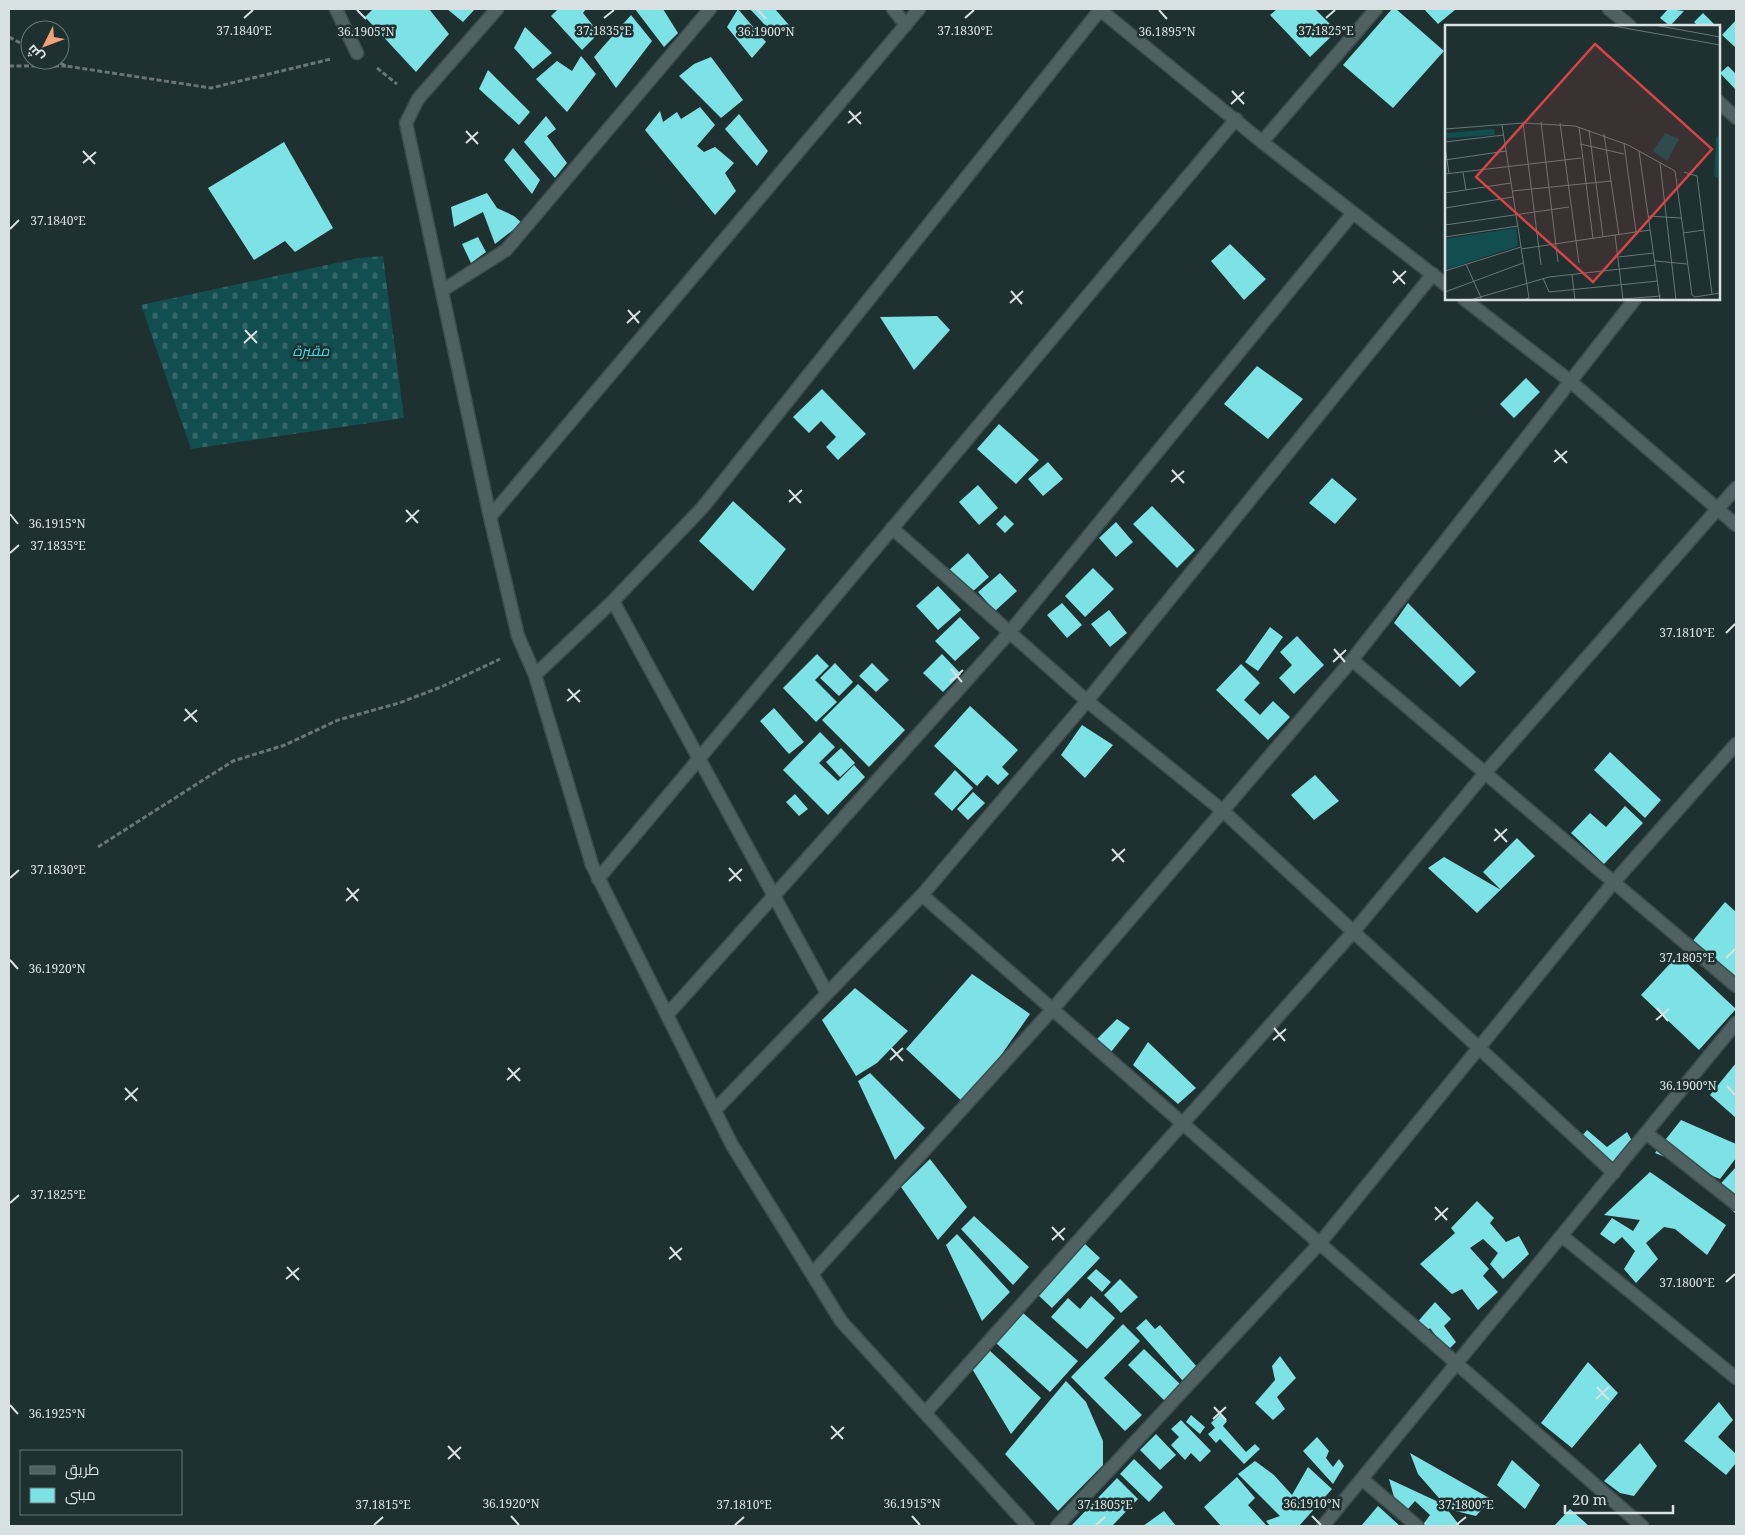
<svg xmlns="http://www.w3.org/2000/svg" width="1745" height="1535" viewBox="0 0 1745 1535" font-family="'Noto Serif',Cairo,serif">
<defs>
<pattern id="cemetery-stones" width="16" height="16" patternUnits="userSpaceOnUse" patternTransform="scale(1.25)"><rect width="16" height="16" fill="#124d4f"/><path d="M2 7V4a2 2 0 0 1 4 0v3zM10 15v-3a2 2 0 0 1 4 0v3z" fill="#346668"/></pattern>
</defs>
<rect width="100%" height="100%" fill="#1f3030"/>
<!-- cemetery -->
<path fill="url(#cemetery-stones)" d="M383 256 404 418 191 449 141 305 359 258Z"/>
<!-- building -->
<path fill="#7de2e5" d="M373 9H429L449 34 416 72 365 17Z
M447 9H475L463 22Z
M558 9H586L583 13 599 33 582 50 551 16Z
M635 9H663L678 33 664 47Z
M738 9 766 42 752 58 727 27Z
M750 9H775L789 25 777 38Z
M1277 9H1315L1337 31 1310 57 1270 15Z
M1392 9H1396L1444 51 1393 108 1343 65Z
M1424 9H1456L1438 24Z
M1668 9 1684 11 1670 26 1660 18Z
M1703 13 1716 26H1698L1694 22Z
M631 15 652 41 616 88 594 57Z
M1736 20V48L1722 35Z
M525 27 552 53 533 69 514 48Z
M581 56 596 74 567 112 536 79 557 61 572 71Z
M711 57 743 100 721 118 679 76 694 64Z
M1728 66 1736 74V90L1720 73Z
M488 70 530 112 519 125 479 89Z
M700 107 715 125 697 146 704 152 715 147 734 163 725 173 736 191 715 215 645 130 660 111 663 122 677 112 681 119Z
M739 114 768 151 757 166 725 129Z
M546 116 556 129 547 136 567 163 555 178 524 142Z
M284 142 333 228 295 252 285 241 254 260 208 188Z
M513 148 540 180 532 194 504 160Z
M487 193 497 208 514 216 522 223 495 244 483 212 454 227 451 207Z
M478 237 486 252 471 263 462 244Z
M1230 244 1266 279 1244 300 1211 261Z
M937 316 950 330 914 370 880 317Z
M1257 366 1303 399 1268 439 1224 404Z
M1526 378 1540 392 1514 418 1500 404Z
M822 389 866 434 838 460 826 447 836 437 821 421 809 433 793 417Z
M999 424 1039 460 1016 484 977 449Z
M1048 462 1063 479 1043 496 1028 479Z
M1332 478 1357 499 1335 524 1309 503Z
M978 485 998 508 979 525 959 502Z
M733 501 786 549 753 591 699 541Z
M1152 506 1195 550 1177 568 1133 524Z
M1005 515 1014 524 1005 533 996 524Z
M1116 522 1133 542 1116 557 1099 538Z
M968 553 989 577 971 593 949 570Z
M1093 568 1114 589 1085 617 1065 596Z
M1000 573 1017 591 995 611 978 592Z
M938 586 961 610 938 630 916 606Z
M1062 603 1082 625 1067 638 1047 615Z
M1408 603 1476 672 1460 687 1394 623Z
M1109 610 1127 633 1110 647 1091 624Z
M960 617 980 638 955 661 935 641Z
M1270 627 1283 637 1258 671 1245 662Z
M1297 636 1324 665 1294 694 1279 678 1292 665 1280 652Z
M817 654 829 666 815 680 837 702 816 722 783 688Z
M942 654 961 674 943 692 923 673Z
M835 663 853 682 839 696 820 678Z
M872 663 889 680 876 692 859 676Z
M1241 664 1260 683 1244 700 1260 715 1273 701 1290 717 1268 740 1216 690Z
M858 684 905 730 869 767 822 720Z
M970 706 1018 750 1002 767 1009 774 998 785 987 775 977 786 934 746Z
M774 708 804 742 789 754 760 721Z
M1082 725 1113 745 1085 778 1061 755Z
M820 732 835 747 819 763 838 781 854 765 865 777 828 815 783 770Z
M841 748 855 763 840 777 826 762Z
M1610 752 1661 800 1645 818 1594 770Z
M955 770 973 788 952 811 934 794Z
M1315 775 1339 801 1314 820 1291 795Z
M973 792 985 803 968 820 957 809Z
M795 794 808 809 799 816 786 802Z
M1625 806 1643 823 1604 864 1571 833 1590 813 1606 827Z
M1517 838 1535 856 1477 913 1428 868 1444 857 1501 890 1483 872Z
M1725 902 1736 912V981L1691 943Z
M1678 955 1736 1009 1699 1050 1641 995Z
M972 974 1030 1014 966 1105 906 1049Z
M855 988 908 1031 877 1063 856 1076 822 1020Z
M1117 1019 1130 1028 1107 1057 1092 1044Z
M1148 1042 1196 1088 1178 1104 1133 1065Z
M1736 1063V1118L1710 1095Z
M870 1073 925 1128 895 1160 858 1081Z
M1681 1120 1736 1144V1158L1720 1179 1655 1153Z
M1587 1130 1607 1147 1627 1132 1635 1146 1614 1167 1581 1137Z
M930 1159 967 1207 938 1240 901 1187Z
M1736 1167V1214L1713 1192Z
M1650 1172 1726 1225 1707 1255 1675 1229 1664 1227 1646 1243 1658 1259 1636 1283 1624 1269 1635 1251 1622 1237 1614 1244 1600 1234 1612 1218 1633 1231 1640 1220 1604 1215Z
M1477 1201 1494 1218 1490 1223 1506 1242 1519 1236 1529 1254 1503 1279 1490 1264 1498 1253 1483 1239 1470 1248 1489 1269 1483 1276 1498 1292 1478 1310 1462 1289 1452 1294 1420 1264 1455 1233 1451 1228Z
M974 1216 1029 1267 1013 1285 961 1229Z
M957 1234 1010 1292 982 1321 946 1245Z
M1085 1244 1100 1258 1052 1308 1037 1294Z
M1096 1269 1111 1282 1102 1292 1087 1278Z
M1120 1279 1138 1297 1121 1313 1104 1295Z
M1091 1296 1115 1318 1087 1349 1051 1317 1068 1298 1080 1309Z
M1435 1302 1451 1319 1444 1326 1456 1342 1445 1353V1348L1430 1328 1424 1335 1414 1326Z
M1023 1313 1078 1361 1050 1392 996 1343Z
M1146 1319 1155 1329 1160 1325 1198 1368 1183 1381 1136 1328Z
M1123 1324 1140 1341 1104 1378 1142 1415 1125 1431 1071 1377Z
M988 1349 1041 1398 1011 1434 971 1367Z
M1144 1349 1182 1386 1166 1402 1128 1365Z
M1280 1356 1296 1378 1277 1397 1285 1409 1273 1420 1255 1403 1275 1380 1272 1366Z
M1588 1362 1618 1393 1572 1448 1541 1423Z
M1066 1381 1086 1402 1103 1441V1465L1058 1511 1005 1454Z
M1719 1402 1733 1420 1718 1437 1736 1454V1463L1726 1475 1684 1441Z
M1220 1414 1227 1421 1223 1426 1246 1452 1255 1444 1260 1449 1244 1464 1220 1439 1216 1443 1208 1434 1215 1428 1211 1423Z
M1191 1415 1205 1427 1200 1434 1186 1422Z
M1181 1420 1211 1451 1200 1462 1191 1453 1185 1460 1171 1445 1179 1437 1171 1429Z
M1156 1434 1176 1455 1160 1470 1140 1450Z
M1317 1437 1329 1451 1326 1458 1333 1467 1339 1459 1344 1466 1333 1484 1303 1451Z
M1640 1443 1657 1466 1634 1496 1620 1493 1604 1481Z
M1410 1453 1491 1499 1476 1516 1447 1509 1460 1526H1422L1430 1515 1415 1501 1407 1510 1395 1501 1389 1479 1445 1505 1418 1474Z
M1134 1459 1163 1487 1149 1502 1120 1474Z
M1512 1460 1540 1485 1525 1509 1497 1485Z
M1255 1461 1274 1475 1292 1495 1308 1467 1332 1489 1299 1526H1270L1266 1521 1280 1516 1238 1474Z
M1237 1477 1255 1498 1248 1505 1267 1526H1221L1204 1507Z
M1117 1478 1138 1499 1112 1526H1071Z
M1378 1506 1400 1526H1361Z
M1570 1509 1589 1526H1554Z
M1164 1511 1176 1526H1143Z"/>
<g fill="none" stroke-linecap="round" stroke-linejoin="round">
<!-- minor casing -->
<g stroke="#3d4c4c" stroke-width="15">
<path id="minor" d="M336 9 357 53
M497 9 418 99 406 123 490 517 518 636 535 675 592 865 732 1145 841 1321 1028 1526
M893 9 906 25
M1099 9 1262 142 1376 9
M1609 9 1630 26
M1719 102 1736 118
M1262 142 1446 285
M443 290 506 250 710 9
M1464 299 1570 381 1736 525
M490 517 919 9
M892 528 1087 701 1223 811 1614 1173
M613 601 827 993
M1352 660 1736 986
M535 675 613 601 703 507 1100 10
M598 879 1236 119
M922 895 1642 1526
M667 1015 1009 633 1353 213
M715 1110 922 895 1087 701 1433 274
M1646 1133 1736 1204
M1562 1236 1736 1378
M812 1274 1052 1010 1352 660 1635 299
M925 1413 1354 931 1485 773 1736 488
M1362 1479 1417 1526
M1057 1526 1320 1243 1613 883 1736 744
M1323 1526 1736 1023"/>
</g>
<!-- path -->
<path stroke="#687676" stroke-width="3" stroke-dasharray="5 2.5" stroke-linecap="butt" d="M9 37 30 48
M54 60 66 66 211 88 331 59
M9 66H66
M377 68 397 84
M98 847 233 761 285 745 338 720 399 703 441 687 500 659"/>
<!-- minor -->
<use href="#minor" stroke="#4f6161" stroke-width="12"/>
</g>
<!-- ticks -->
<path fill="none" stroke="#d7e1e1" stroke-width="2" d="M357 10 366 19M758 10 766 19M1159 10 1167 19M244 18 253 10M604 18 614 10M965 18 974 10M1326 18 1335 10M1232 91 1244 104M1231 104 1244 92M849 111 861 124M848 123 861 112M466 131 478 144M466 143 478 132M83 151 95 164M83 163 96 152M10 229 19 220M1393 271 1405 284M1393 283 1406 271M1011 291 1022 304M1010 303 1023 291M628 310 639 323M627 323 640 311M245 330 257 343M244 343 257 331M1555 450 1567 463M1554 462 1567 451M1172 470 1184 483M1171 482 1184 471M789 490 801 503M789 502 802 490M406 510 418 523M10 514 18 524M406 522 419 510M10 553 19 545M1726 633 1735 624M1334 649 1345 662M1333 662 1346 650M951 669 962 682M950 682 963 670M568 689 580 702M567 701 580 690M185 709 197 722M184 721 197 710M1495 829 1507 842M1494 841 1507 829M1112 849 1124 862M1112 861 1125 849M729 868 741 881M10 878 19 870M729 881 742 869M347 888 358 901M346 901 359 889M1726 958 1735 949M10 960 18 969M1657 1008 1668 1021M1656 1020 1669 1009M1274 1028 1285 1041M1273 1040 1286 1029M891 1048 903 1061M890 1060 903 1048M508 1068 520 1081M507 1080 520 1068M1727 1086 1735 1095M125 1088 137 1101M125 1100 138 1088M10 1203 19 1195M1435 1207 1447 1220M1435 1220 1448 1208M1052 1227 1064 1240M1052 1240 1065 1228M670 1247 681 1260M669 1259 682 1248M287 1267 299 1280M286 1279 299 1268M1726 1282 1735 1274M1597 1387 1609 1400M1596 1399 1609 1387M10 1405 18 1414M1214 1407 1226 1420M1213 1419 1226 1407M831 1426 843 1439M831 1439 844 1427M448 1446 460 1459M448 1459 461 1447M511 1516 519 1525M912 1516 920 1525M1312 1516 1321 1525M374 1525 383 1517M735 1525 744 1517M1096 1525 1105 1517M1456 1525 1466 1517"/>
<g text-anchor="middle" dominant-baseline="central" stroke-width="5" stroke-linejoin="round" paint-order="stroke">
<!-- park labels -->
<g font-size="15" font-style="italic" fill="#40dbdf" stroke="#1f3030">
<text x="311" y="350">مقبرة</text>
</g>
</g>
<!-- overview -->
<g transform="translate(1445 25)">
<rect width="275" height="275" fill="#1f3030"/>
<path d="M275 109V154L269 151 271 113Z" fill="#124d4f"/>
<path d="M220 108 234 114 222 136 208 126Z" fill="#124d4f"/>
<path d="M49 104 50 110 2 113 1 108ZM71 203 73 221 0 245V214Z" fill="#124d4f"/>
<path fill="none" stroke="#697777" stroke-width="1" d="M163 0 275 20M209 0 275 12M96 97 113 237M78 98 96 240M115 98 134 238M57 100 84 273 79 275M134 102 148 214M0 104 78 98 130 101 183 120 230 146 247 270 250 272 275 268M144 105 158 212M159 109 174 210M0 117 59 110M179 118 191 207M135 119 179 129M0 122 4 148M194 126 215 275M0 135 61 126M215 138 231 275M18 147 21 165M239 147 252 151 267 269M0 149 136 133M67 166 166 156M0 168 66 158M0 183 68 172M203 191 236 193M0 200 124 182M205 205 170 210 178 274 216 271M238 208 259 205M0 212 73 201M76 224 170 210M173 232 209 228M210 236 242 239M21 239 37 275M0 246 76 222M127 250 130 275M98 253 104 267 213 256M0 267 78 238M25 275 104 252 211 240"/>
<path fill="#d64444" fill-opacity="0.15" stroke="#d64444" stroke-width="2.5" d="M150 19 267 124 148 257 31 152Z"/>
<rect width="275" height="275" fill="none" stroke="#d7e1e1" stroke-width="2.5"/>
</g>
<g font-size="12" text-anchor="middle" fill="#d7e1e1" stroke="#1f3030" stroke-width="5" stroke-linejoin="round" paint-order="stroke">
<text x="244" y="35">37.1840°E</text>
<text x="604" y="35">37.1835°E</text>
<text x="965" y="35">37.1830°E</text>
<text x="1326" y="35">37.1825°E</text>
<text x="366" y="36">36.1905°N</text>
<text x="766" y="36">36.1900°N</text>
<text x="1167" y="36">36.1895°N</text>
<text x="58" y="225">37.1840°E</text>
<text x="57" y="528">36.1915°N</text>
<text x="58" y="550">37.1835°E</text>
<text x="1687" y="637">37.1810°E</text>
<text x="58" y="874">37.1830°E</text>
<text x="1687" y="962">37.1805°E</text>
<text x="57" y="973">36.1920°N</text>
<text x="1688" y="1090">36.1900°N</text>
<text x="58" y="1199">37.1825°E</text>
<text x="1687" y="1287">37.1800°E</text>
<text x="57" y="1418">36.1925°N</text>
<text x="511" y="1508">36.1920°N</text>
<text x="912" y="1508">36.1915°N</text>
<text x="1312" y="1508">36.1910°N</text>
<text x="383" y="1509">37.1815°E</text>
<text x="744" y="1509">37.1810°E</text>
<text x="1105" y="1509">37.1805°E</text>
<text x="1466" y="1509">37.1800°E</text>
</g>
<!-- border -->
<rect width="1745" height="1535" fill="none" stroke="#d7e1e1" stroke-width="20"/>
<!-- legend -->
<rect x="20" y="1450" width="162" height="65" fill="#1f3030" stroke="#697777"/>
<rect x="30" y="1466" width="25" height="8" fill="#4f6161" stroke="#697777"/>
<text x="65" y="1475" font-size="15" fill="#d7e1e1">طريق</text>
<rect x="30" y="1488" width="25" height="15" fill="#7de2e5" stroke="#697777"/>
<text x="65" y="1500" font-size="15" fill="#d7e1e1">مبنى</text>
<!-- north arrow -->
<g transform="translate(45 45) rotate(228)"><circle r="24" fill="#1f3030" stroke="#697777"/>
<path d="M0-4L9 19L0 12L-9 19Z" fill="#f0a27a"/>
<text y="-8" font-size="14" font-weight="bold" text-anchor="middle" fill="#d7e1e1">ش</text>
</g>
<!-- scale -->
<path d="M1565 1505v8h108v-8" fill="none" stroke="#d7e1e1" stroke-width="2.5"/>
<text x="1572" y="1505" font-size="15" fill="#d7e1e1" stroke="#1f3030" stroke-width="4" paint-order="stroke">20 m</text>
</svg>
